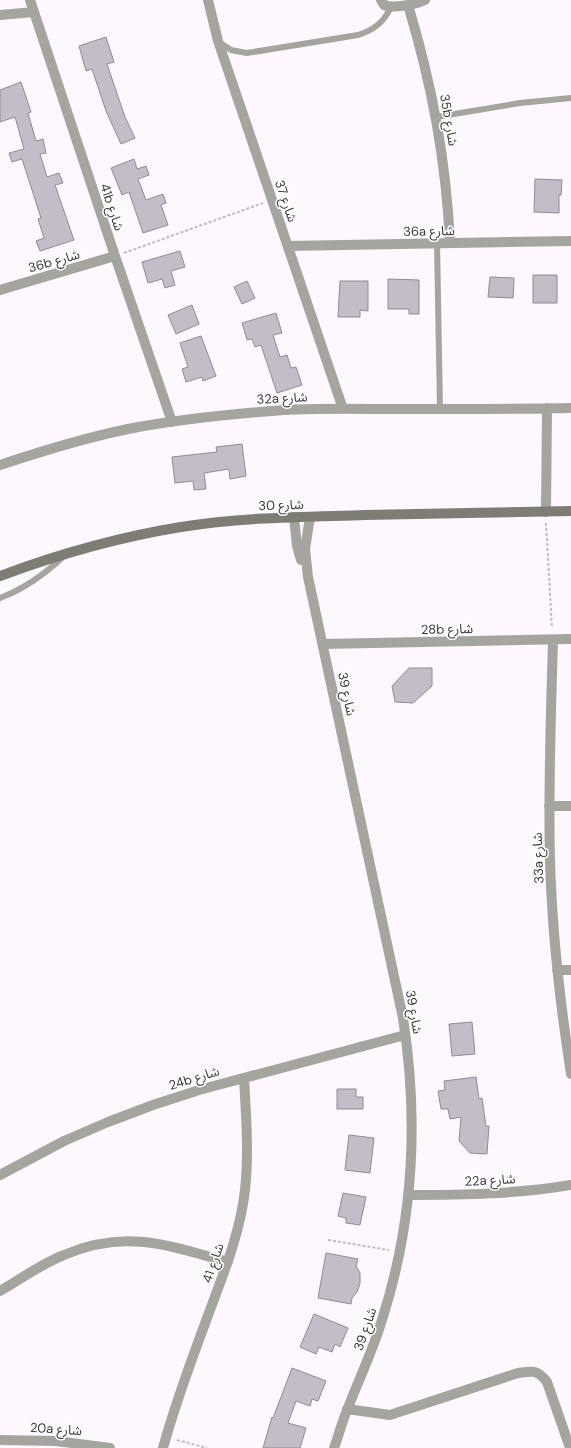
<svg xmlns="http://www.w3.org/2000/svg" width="571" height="1448" viewBox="0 0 571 1448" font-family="'DM Sans','Noto Sans Arabic',sans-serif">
<rect width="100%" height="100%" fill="#fdf7fe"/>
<!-- building -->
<path fill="#c4bcc6" stroke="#928a94" d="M106 37 114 62 107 64 125 117 135 138 121 144 106 111 92 69 86 71 79 46Z
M21 82 31 112 28 113 36 141 43 139 46 153 40 154 47 177 59 173 63 183 55 185 74 240 40 251 36 241 44 238 38 219 41 218 22 159 12 162 9 153 24 149 15 117 0 122V90Z
M134 159 137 169 146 166 149 175 138 179 146 200 163 194 166 203 161 205 168 225 143 233 129 192 122 195 111 168Z
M535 179 562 180 561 195H559V213L534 212Z
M180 251 185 267 171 271 175 285 165 288 162 279 148 283 142 262Z
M533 275H557V303H533Z
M490 277 514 278 513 298 488 297Z
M388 279 419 280V314H409V309H388Z
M247 281 255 298 242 304 234 287Z
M340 281H368V311L360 310V317H338Z
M192 305 199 324 176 334 168 315Z
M276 313 282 333 273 335 280 357 287 355 291 368 296 367 302 385 277 393 261 345 255 347 252 339 247 340 242 323Z
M201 336 216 376 203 381 202 377 186 382 182 369 188 367 180 343Z
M242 444 246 476 230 479 229 469 204 473 206 489 194 490 193 481 175 483 172 457 217 452 216 447Z
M409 668H432V686L413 703 395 702 392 686Z
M472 1022 475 1054 452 1056 449 1024Z
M476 1077 479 1099 482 1098 486 1126H489L487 1154 470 1153 459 1141 461 1117 450 1119 448 1109H441L438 1091 445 1090 444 1081Z
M337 1089H356V1097H363V1109H337Z
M349 1135 374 1138 370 1173 345 1170Z
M343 1193 366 1197 360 1225 346 1223V1218L338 1216Z
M326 1253 358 1259 356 1266 360 1273V1284L357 1292 352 1298 351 1304 318 1298Z
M314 1314 348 1328 340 1347 335 1344 332 1352 319 1347 316 1354 300 1347Z
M292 1368 326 1381 318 1401 312 1399 310 1406 296 1401 288 1423 306 1428 300 1448H263L272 1417 273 1418Z"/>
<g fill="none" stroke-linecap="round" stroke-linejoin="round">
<!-- path -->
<path stroke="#c0bbc1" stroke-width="2" stroke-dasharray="3 2" stroke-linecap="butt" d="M124 253 263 203
M546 523 552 628
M328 1240 389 1250
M177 1440 207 1448"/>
<!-- lane -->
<path stroke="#a5a5a0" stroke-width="6" d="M219 42 231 50 247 53 358 35C374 30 384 22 391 7
M436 117 520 103 571 98
M437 243 440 409
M0 598C24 589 45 574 64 556"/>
<!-- street -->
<path stroke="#a5a5a0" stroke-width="10" d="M30 0 115 256 172 422
M208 0 218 41 231 79 343 409
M381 0 384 5C392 9 418 4 425 0
M408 5C432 85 446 159 450 243
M0 15 34 12
M288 246 571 241
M0 290 115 256
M0 465C42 451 84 438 128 429 179 419 232 414 284 410 321 408 359 409 396 409 454 409 513 409 571 408
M546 512 547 408
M294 517 297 546 301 560
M310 517 305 549 308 577 403 1018C419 1121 414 1220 382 1320 373 1350 359 1379 348 1408 342 1421 339 1435 334 1448
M553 640C551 713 548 787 550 860 552 932 560 1003 571 1074
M323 644 571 639
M549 806H571
M557 970H571
M0 1175 64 1141 108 1122 153 1105 199 1090 405 1035
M409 1195C463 1195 518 1194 571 1185
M0 1291C21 1279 41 1264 64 1255 125 1229 168 1245 228 1262
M347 1409 390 1415 518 1373C533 1371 537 1369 547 1382L570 1448
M0 1440 56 1441 110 1448
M163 1448C175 1404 191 1361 207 1318 222 1277 240 1235 245 1190 249 1153 246 1115 244 1078"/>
<!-- secondary -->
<path stroke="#7d7d75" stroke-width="10" d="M0 576C59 554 119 537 181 527 242 517 303 517 365 515 434 514 502 512 571 511"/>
</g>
<g text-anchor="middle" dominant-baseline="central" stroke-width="3" stroke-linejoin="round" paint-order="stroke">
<!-- street labels -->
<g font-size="13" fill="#3c383c" stroke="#fff">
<text transform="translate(449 120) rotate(80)">35b شارع</text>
<text transform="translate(286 201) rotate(71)">شارع 37</text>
<text transform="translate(112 207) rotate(72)">41b شارع</text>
<text transform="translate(429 231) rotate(-1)">36a شارع</text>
<text transform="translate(54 261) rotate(-16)">36b شارع</text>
<text transform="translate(282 398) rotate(-3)">32a شارع</text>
<text transform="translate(281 505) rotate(-2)">شارع 30</text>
<text transform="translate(447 629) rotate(-1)">28b شارع</text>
<text transform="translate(347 694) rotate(78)">شارع 39</text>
<text transform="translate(538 858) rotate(-92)">33a شارع</text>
<text transform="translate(414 1012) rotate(80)">شارع 39</text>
<text transform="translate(194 1078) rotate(-17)">24b شارع</text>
<text transform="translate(490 1180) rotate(-3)">22a شارع</text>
<text transform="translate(213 1263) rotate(-71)">شارع 41</text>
<text transform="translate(365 1329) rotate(-71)">شارع 39</text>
<text transform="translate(56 1429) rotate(4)">20a شارع</text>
</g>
</g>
</svg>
